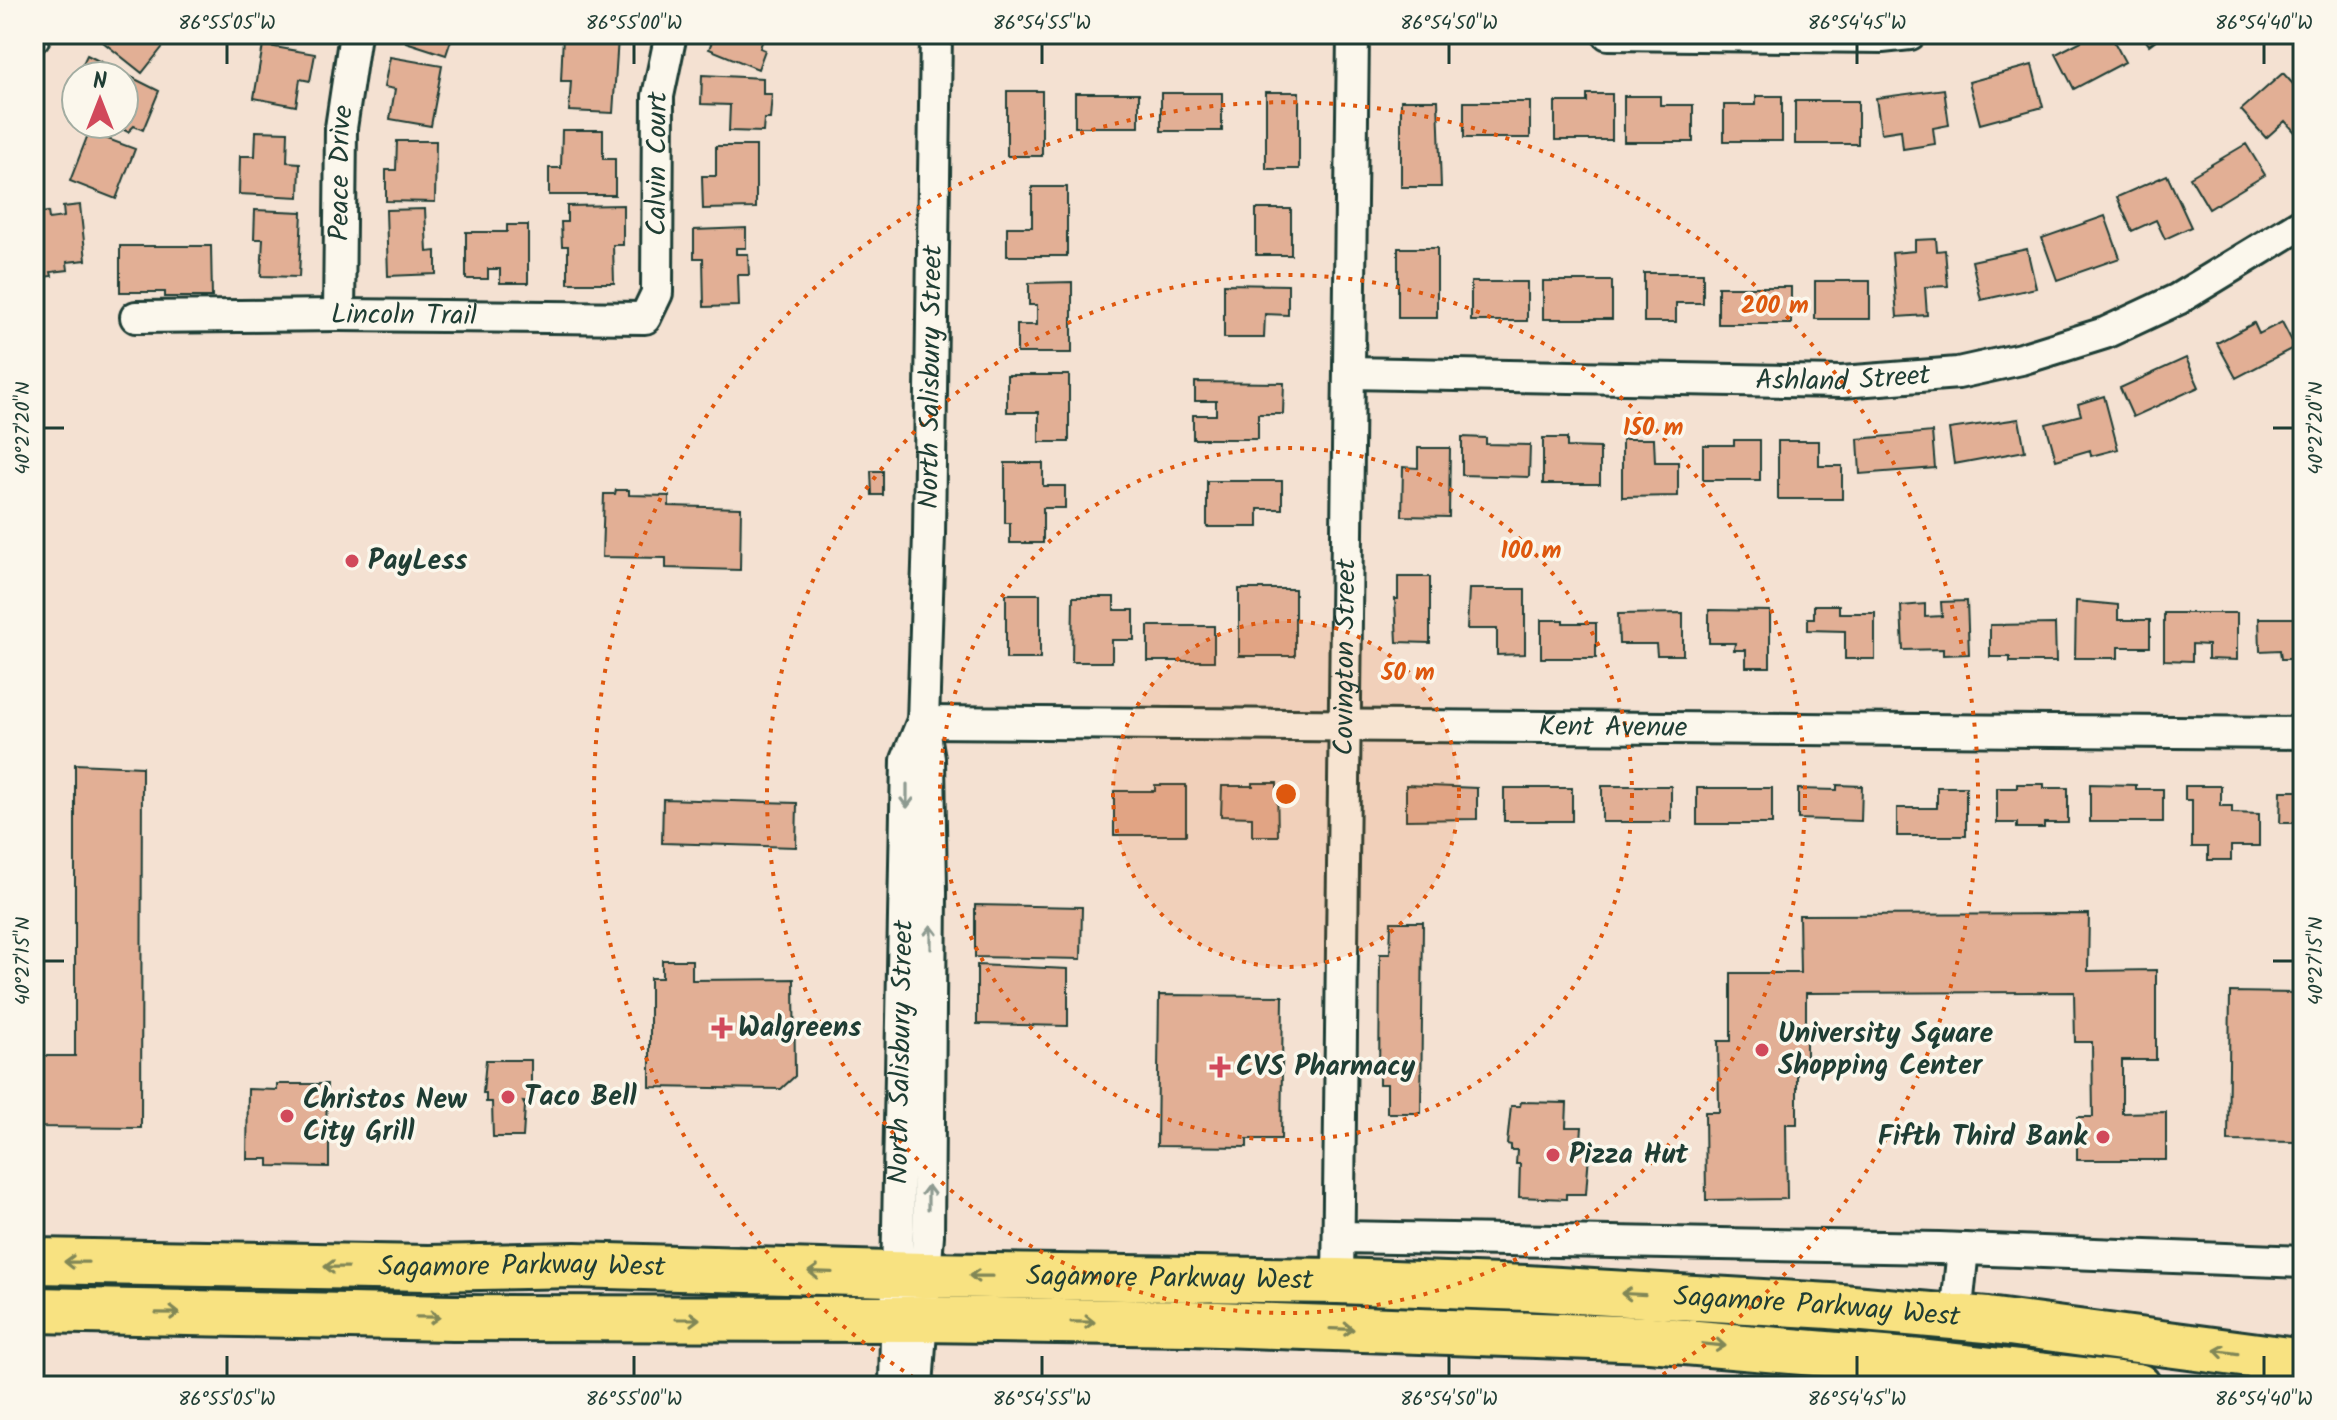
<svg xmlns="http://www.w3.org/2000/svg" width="2337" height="1420" viewBox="0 0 2337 1420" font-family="Kalam,sans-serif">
<rect width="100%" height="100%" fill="#f4e1d2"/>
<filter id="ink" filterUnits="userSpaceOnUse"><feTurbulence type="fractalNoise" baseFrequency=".0125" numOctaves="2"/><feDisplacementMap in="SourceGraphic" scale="16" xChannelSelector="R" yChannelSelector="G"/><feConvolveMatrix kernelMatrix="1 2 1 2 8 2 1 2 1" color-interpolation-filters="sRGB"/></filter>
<g filter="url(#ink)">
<!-- building -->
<path fill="#e2af95" stroke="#1f3d34" stroke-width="2" d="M93 34H162L158 39 165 44 142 73Z
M409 34H453L446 55 406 42Z
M715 34H765L760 48 765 50 758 69 709 49Z
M2095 34H2110L2125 62 2074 89 2056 54Z
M2141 34H2164L2149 45Z
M563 35 618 38 613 113 569 111 571 81H561Z
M263 45 315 54 310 81 300 79 296 106 254 98Z
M87 55 159 91 143 130 134 126 128 132 113 124H124V76H77Z
M390 57 442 66 431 126 390 119 395 89 384 87Z
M2032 65 2043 107 1980 124 1969 82Z
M2283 73 2303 95 2302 140 2285 121 2266 138 2241 110Z
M702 75 763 78V94H772L770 119H764L763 132 729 131 730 105 701 104Z
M1944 89 1949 125 1933 128 1935 144 1903 149 1901 130 1881 133 1876 98Z
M1007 91H1042V156H1007Z
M1266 92H1299V169H1266Z
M1075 93H1139V127H1075Z
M1161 93H1222V131H1161Z
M1587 94H1612V140H1555V102H1587Z
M1624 96H1660V105H1693V142H1624Z
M1756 96H1782V141H1724V105H1756Z
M1401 100H1438L1441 187H1401Z
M1795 101H1858V144H1795Z
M1464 102H1530V138H1464Z
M562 130H603V159H615V195H549V168H561Z
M256 131 288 132 287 162 300 163 299 197 239 194 240 156H255Z
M89 132 135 149 116 199 70 181Z
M397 141H436L435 202 386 201V170H396Z
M2246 144 2265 175 2209 209 2190 177Z
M716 146H756V208L703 209 702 176H716Z
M2167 175 2191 227 2165 239 2156 220 2132 231 2117 197Z
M1032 187H1067V256H1007V227H1032Z
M80 205 86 260 67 262 68 270 51 272 52 276 34 278V214L48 212 49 219 64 217 63 207Z
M623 205V245H613L614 283H568V246H562L561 222H567V206Z
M425 209 427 252 436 251V274L388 276 386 210Z
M1256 209H1291V255H1256Z
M255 210 302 212 299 277 261 276 263 239H254Z
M2105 216 2120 258 2057 280 2042 238Z
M507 225H528V283H500V269H488V279H466V232H507Z
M746 228V248H736V254H748L749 275H738L739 306 704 307 703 258H694V230Z
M1936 239 1937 251 1945 250 1948 286 1925 287 1927 315 1897 317 1892 253 1915 251V240Z
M120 246H211L212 297H165V292H120Z
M1398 248H1437V318H1398Z
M2027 249 2036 288 1981 300 1972 261Z
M1644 273H1703V303H1676V322H1644Z
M1543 281H1612V319H1543Z
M1815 281H1870V319H1815Z
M1072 282V353H1017V325H1037V305H1029V283Z
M1471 282H1527V321H1471Z
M1224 284 1288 285V315L1265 314 1264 338H1224Z
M1718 287H1791V324H1718Z
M2282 322 2295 347 2236 378 2217 343 2254 323 2259 334Z
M2186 358 2199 387 2133 417 2120 388Z
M1007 375H1069V442H1039V412H1007Z
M1195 382 1284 383 1283 414H1258V439H1193V415H1216V401H1195Z
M2104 396 2118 449 2091 456 2090 450 2056 460 2046 424 2081 415 2078 404Z
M2019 419 2025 451 1954 464 1949 429Z
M1932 432 1935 468 1860 474 1858 439Z
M1462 437 1486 438V444L1530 445 1529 477 1462 475Z
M1543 438H1567V447L1600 448V484H1543Z
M1622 439H1654L1655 462H1678V496L1622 497Z
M1734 440H1760V480H1703V445H1734Z
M1778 441H1819V466H1842V499H1778Z
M1418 448H1450L1449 517 1402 516 1403 467 1418 468Z
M1005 463H1043V486H1065V508H1043V543H1010V523H1005Z
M871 471H883V495H872Z
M1207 481H1282V509H1258V527H1207Z
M616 490H629V495L669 496V506L741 508 740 570 666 568V558L602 557 604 494H615Z
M1398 577H1430V643L1397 642 1395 599H1398Z
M1239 589H1295V656H1239Z
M1469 589H1525V654L1497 655V629H1467Z
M1006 594H1040V659H1006Z
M1073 597H1114V610H1134V640H1112V662H1072Z
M1967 601 1969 654 1943 655V649L1903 650 1901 606 1925 604V617L1942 616 1941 602Z
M2076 601 2118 605V620H2150V647H2118V658H2075Z
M1814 605H1839V613H1875V659H1845V631L1808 630V618H1814Z
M1709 610 1770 611V667H1746V650H1734L1735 643H1709Z
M1683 613V655H1657L1656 644H1619L1618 614Z
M2164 613H2237V660L2208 659V645L2192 644V661L2164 660Z
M2259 618H2303V659H2281L2280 650 2260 651Z
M1541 620H1563V623H1596V658H1541Z
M2055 624 2056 662H2010V657H1990V625Z
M1148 626H1214V661H1148Z
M75 764 142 767 141 1128 34 1127V1056H75Z
M1253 783H1277L1278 836H1252V817L1221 816 1222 786H1253Z
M2017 784H2044V788H2068V823H2044V828H2017V823H1997V788H2017Z
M2090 784 2136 785V789H2163V822H2090Z
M1155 785H1186V835H1114V791H1155Z
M1406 785 1477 788V819L1406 820Z
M1837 785 1862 786 1861 821 1798 819V789L1837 790Z
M1602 786H1671V822H1602Z
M2185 786H2221V806H2232V813L2259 814V846H2231V860H2208V847H2192V800H2185Z
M1937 787H1966V836H1897V808H1937Z
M1504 788H1572V821H1504Z
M1697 788H1772V824H1697Z
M2281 791H2303V823H2280Z
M663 799 797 803 796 847 662 843Z
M975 905 1082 907 1081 959 975 957Z
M2089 914 2088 971 2156 970V1060H2122V1113L2166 1112V1160H2077V1117H2093L2092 1042H2075L2074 992 1806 993V1057H1797V1124H1786L1787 1199 1706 1200 1705 1112H1719L1718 1041H1731V973H1800L1799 915Z
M1391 922H1423L1421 1113H1387V1084H1379L1380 954H1390Z
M662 960H692V980L794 979 795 1076 781 1089 650 1087V978H662Z
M977 965 1068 969V1026L977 1024Z
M2230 992 2296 993 2295 1075H2303V1135H2298V1142L2228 1141Z
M1159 995 1283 996 1281 1139H1247V1147L1157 1146Z
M486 1060H531V1103L523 1102 525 1106 523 1137H493L492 1102H486V1093H483Z
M277 1084H327L326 1141H329V1167L269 1166V1159H247L248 1089 277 1090Z
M1521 1102 1567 1103 1566 1127H1582L1581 1139 1590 1140 1586 1194H1566V1199L1519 1197 1520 1164H1516L1517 1150H1511V1145L1507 1144 1511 1106H1520Z"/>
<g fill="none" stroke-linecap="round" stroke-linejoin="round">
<!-- minor casing -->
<g stroke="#1f3d34" stroke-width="36">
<g id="minor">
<path d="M1608 34 1882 37 1910 34"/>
<path d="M34 37 35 34"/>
<path id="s1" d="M339 315 341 128 355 34"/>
<path id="s2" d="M136 317 339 315 645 318 657 293 658 96 671 34"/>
<path id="s3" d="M1349 373 1842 382 1958 373 2021 359 2105 333 2178 299 2303 223"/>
<path id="s4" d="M923 722 2303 733"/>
<path d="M1339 1237 1939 1248 2303 1262"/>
<path id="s5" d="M1338 1281 1353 34"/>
<path d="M1956 1318 1963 1249"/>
<path id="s6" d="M895 1386 907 760 922 723"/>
<path id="s7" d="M917 1386 928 1235 931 892 929 759 923 722 929 534 936 34"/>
</g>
</g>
<!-- highway casing -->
<g stroke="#1f3d34" stroke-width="50">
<g id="highway">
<path id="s8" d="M34 1261 428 1268 575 1265 923 1275 1338 1281 1526 1288 1830 1306 1987 1320 2303 1362"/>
<path d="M34 1310 453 1318 921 1319 1190 1323 1650 1339 1920 1362 2138 1386"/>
</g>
</g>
<!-- minor -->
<use href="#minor" stroke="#fbf7ec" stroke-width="30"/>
<!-- highway -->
<use href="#highway" stroke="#f8e281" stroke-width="44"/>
</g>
<!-- one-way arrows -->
<defs><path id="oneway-shaft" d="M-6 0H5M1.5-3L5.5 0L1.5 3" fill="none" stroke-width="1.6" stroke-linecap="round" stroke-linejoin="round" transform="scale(2)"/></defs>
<g stroke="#8d9a90">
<use href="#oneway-shaft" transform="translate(907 796) rotate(90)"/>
<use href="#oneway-shaft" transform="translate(931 937) rotate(-90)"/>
<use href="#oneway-shaft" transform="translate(928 1197) rotate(-90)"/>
</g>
<g stroke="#818757">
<use href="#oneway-shaft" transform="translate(76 1262) rotate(-179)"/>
<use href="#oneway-shaft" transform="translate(336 1267) rotate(-179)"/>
<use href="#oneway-shaft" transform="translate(820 1272) rotate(-178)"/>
<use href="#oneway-shaft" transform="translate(981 1276) rotate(-179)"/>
<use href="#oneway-shaft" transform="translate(1633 1294) rotate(-177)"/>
<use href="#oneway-shaft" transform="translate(168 1313) rotate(1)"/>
<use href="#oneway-shaft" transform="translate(428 1317) rotate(1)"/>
<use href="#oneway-shaft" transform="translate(688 1319)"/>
<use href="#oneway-shaft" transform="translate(1083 1322) rotate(1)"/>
<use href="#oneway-shaft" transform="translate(1342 1329) rotate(2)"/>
<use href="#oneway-shaft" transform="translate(1714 1345) rotate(5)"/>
<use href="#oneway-shaft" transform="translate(2226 1352) rotate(-172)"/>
</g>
</g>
<!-- ticks -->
<path fill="none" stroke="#1f3d34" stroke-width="3" d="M227 44V64M634 44V64M1042 44V64M1449 44V64M1857 44V64M2264 44V64M44 428H64M2273 428H2293M44 961H64M2273 961H2293M227 1356V1376M634 1356V1376M1042 1356V1376M1449 1356V1376M1857 1356V1376M2264 1356V1376"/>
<!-- distance rings -->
<circle cx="1286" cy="794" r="173" fill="#de580e" fill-opacity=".12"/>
<g fill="none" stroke="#de580e" stroke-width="4" stroke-dasharray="4 8">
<circle cx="1286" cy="794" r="173"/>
<circle cx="1286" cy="794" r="346"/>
<circle cx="1286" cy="794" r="519"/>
<path d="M924 1384A692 692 0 1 1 1648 1384"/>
</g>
<!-- markers -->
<g fill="#d1495b" stroke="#fbf7ec" stroke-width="3">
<circle cx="352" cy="561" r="8"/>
<path d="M718 1016h8v8h8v8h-8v8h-8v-8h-8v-8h8z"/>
<circle cx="1762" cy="1050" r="8"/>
<path d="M1216 1055h8v8h8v8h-8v8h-8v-8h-8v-8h8z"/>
<circle cx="508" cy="1097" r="8"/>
<circle cx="287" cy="1116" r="8"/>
<circle cx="2103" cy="1137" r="8"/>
<circle cx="1553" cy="1155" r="8"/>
</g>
<g text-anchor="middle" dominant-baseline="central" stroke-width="7" stroke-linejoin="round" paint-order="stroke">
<!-- street labels -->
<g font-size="28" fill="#1f3d34" stroke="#fbf7ec">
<text stroke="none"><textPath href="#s2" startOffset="666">Calvin Court</textPath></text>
<text stroke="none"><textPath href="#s1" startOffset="142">Peace Drive</textPath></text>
<text stroke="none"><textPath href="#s2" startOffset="268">Lincoln Trail</textPath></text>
<text stroke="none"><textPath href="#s3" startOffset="494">Ashland Street</textPath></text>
<text stroke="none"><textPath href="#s7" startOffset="1010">North Salisbury Street</textPath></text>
<text stroke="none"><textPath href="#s5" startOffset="624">Covington Street</textPath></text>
<text stroke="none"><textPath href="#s4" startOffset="690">Kent Avenue</textPath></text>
<text stroke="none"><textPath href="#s6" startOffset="334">North Salisbury Street</textPath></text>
<text stroke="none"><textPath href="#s8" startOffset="488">Sagamore Parkway West</textPath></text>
<text stroke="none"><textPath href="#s8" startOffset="1136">Sagamore Parkway West</textPath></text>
<text stroke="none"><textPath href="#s8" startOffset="1784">Sagamore Parkway West</textPath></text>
</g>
<!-- poi labels -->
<g font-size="28" font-weight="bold" fill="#1f3d34" stroke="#fbf7ec" text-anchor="start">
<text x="368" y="561">PayLess</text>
<text x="738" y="1028">Walgreens</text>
<text x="1778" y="1034">University Square<tspan x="1778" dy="32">Shopping Center</tspan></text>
<text x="1236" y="1067">CVS Pharmacy</text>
<text x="524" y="1097">Taco Bell</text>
<text x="303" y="1100">Christos New<tspan x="303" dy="32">City Grill</tspan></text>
<text x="2087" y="1137" text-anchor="end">Fifth Third Bank</text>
<text x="1569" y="1155">Pizza Hut</text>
</g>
</g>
<circle cx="1286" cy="794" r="12" fill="#de580e" stroke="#fbf7ec" stroke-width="4"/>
<g font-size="24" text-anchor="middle" font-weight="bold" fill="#de580e" stroke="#fbf7ec" stroke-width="7" stroke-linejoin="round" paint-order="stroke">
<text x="1775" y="313">200 m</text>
<text x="1653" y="435">150 m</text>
<text x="1531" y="558">100 m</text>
<text x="1408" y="680">50 m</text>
</g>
<!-- margin -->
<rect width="2337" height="1420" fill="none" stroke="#fbf7ec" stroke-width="88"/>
<!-- north arrow -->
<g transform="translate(100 100)"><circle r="38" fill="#fbf7ec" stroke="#a3ada2" stroke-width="2"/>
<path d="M0-6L14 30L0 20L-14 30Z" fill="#d1495b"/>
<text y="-12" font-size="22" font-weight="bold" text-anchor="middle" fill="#1f3d34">N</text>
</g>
<rect x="44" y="44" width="2249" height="1332" fill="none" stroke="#1f3d34" stroke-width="3"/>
<g font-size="20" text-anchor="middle" fill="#1f3d34">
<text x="227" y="29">86°55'05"W</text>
<text x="634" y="29">86°55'00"W</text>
<text x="1042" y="29">86°54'55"W</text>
<text x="1449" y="29">86°54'50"W</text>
<text x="1857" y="29">86°54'45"W</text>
<text x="2264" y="29">86°54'40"W</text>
<text transform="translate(22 428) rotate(-90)" y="7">40°27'20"N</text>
<text transform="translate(2315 428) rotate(-90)" y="7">40°27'20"N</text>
<text transform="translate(22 961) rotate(-90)" y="7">40°27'15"N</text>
<text transform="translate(2315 961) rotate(-90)" y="7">40°27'15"N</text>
<text x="227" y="1405">86°55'05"W</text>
<text x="634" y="1405">86°55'00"W</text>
<text x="1042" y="1405">86°54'55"W</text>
<text x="1449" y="1405">86°54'50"W</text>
<text x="1857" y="1405">86°54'45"W</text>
<text x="2264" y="1405">86°54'40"W</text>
</g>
</svg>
